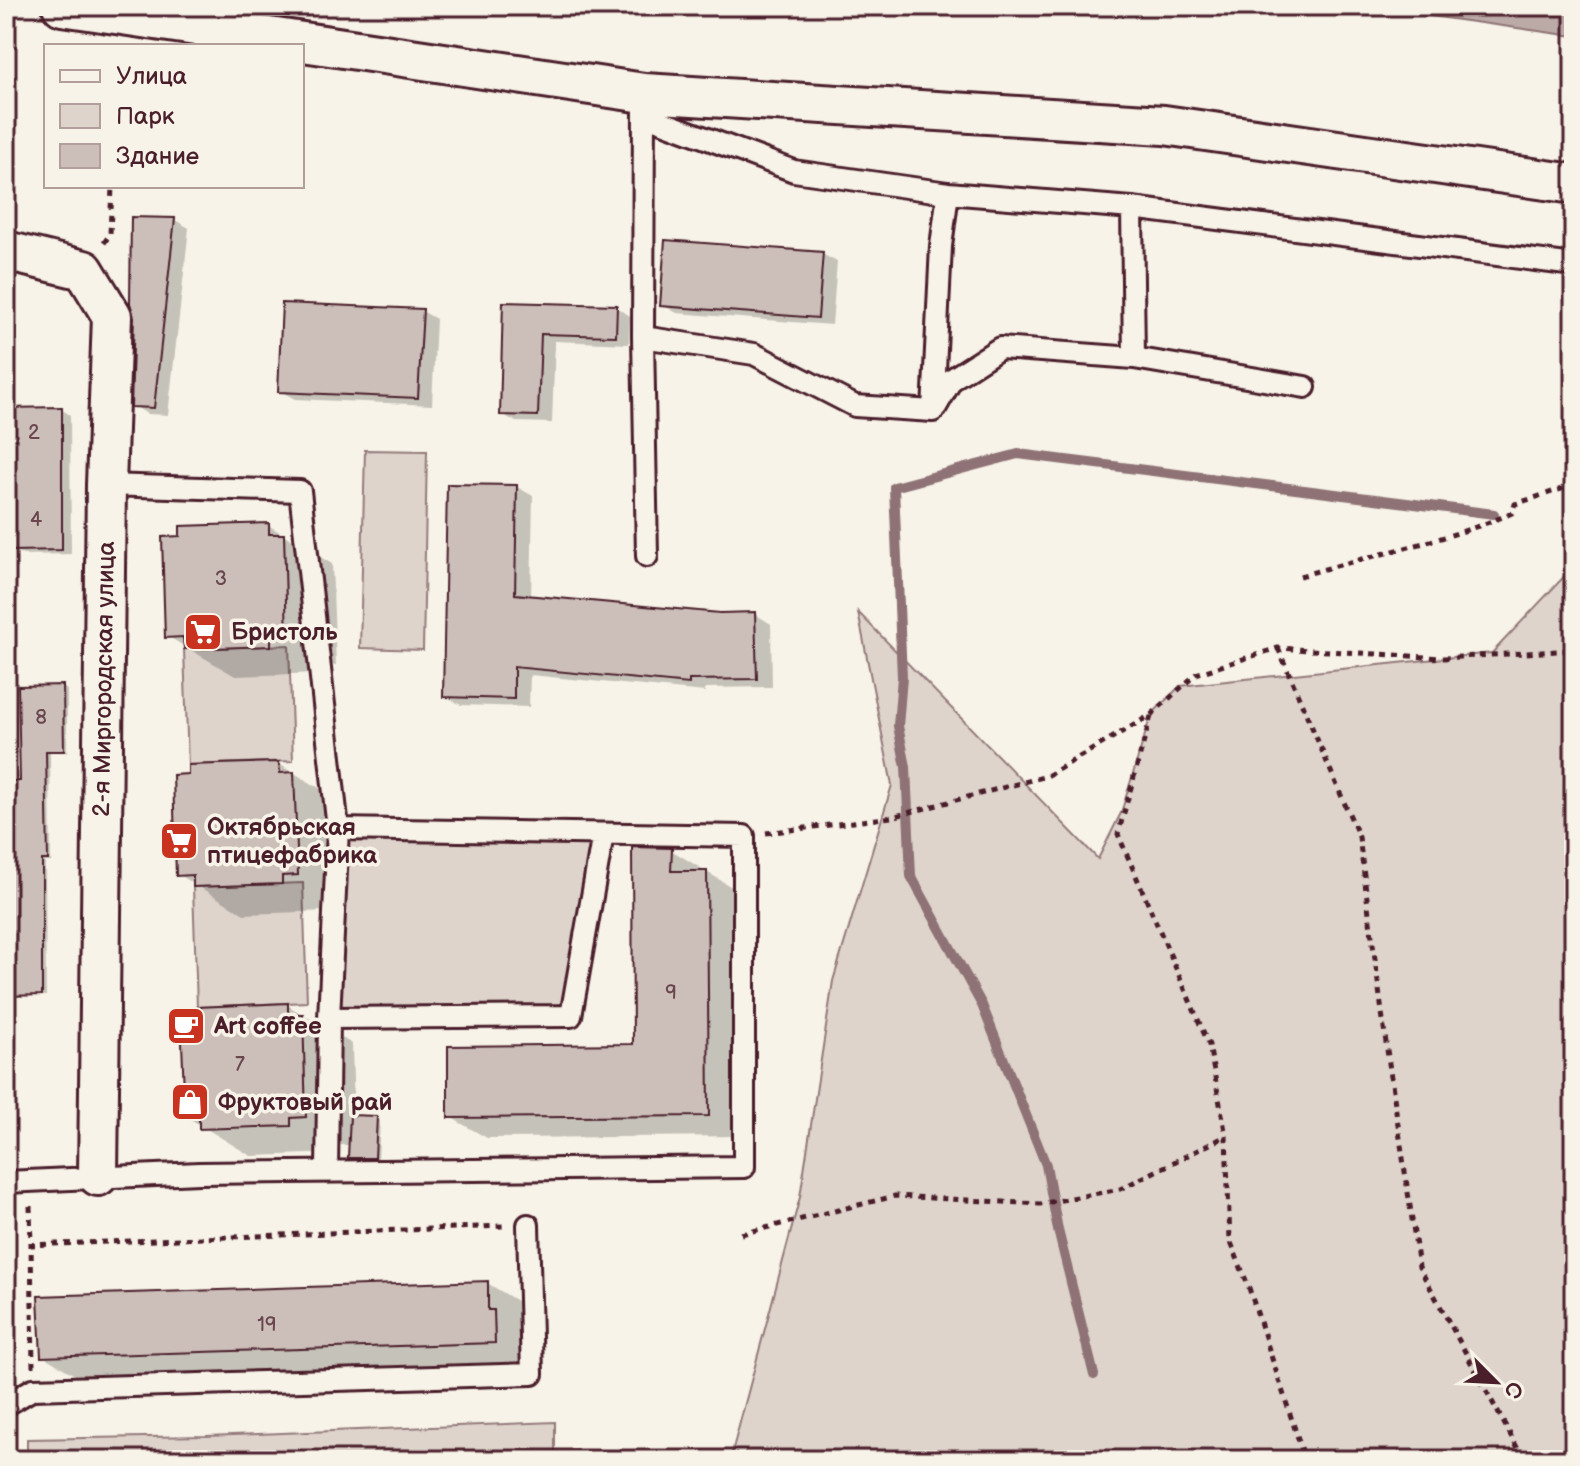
<svg xmlns="http://www.w3.org/2000/svg" width="1580" height="1466" viewBox="0 0 1580 1466" font-family="'Balsamiq Sans',sans-serif">
<rect width="100%" height="100%" fill="#f7f3e8"/>
<filter id="ink" filterUnits="userSpaceOnUse"><feTurbulence type="fractalNoise" baseFrequency=".0125" numOctaves="2"/><feDisplacementMap in="SourceGraphic" scale="16" xChannelSelector="R" yChannelSelector="G"/><feConvolveMatrix kernelMatrix="1 2 1 2 8 2 1 2 1" color-interpolation-filters="sRGB"/></filter>
<g filter="url(#ink)">
<!-- green -->
<path fill="#ded4cc" stroke="#947a7c" stroke-width="2" d="M365 450 427 451 423 650 360 648Z
M1574 566V1460H730L800 1197 833 981 892 785 858 612 1098 859 1121 813 1151 715 1180 686 1492 653Z
M289 645 293 761 188 765 184 649Z
M338 829 603 834 571 1016 329 1018Z
M303 883 307 1002 197 1007 193 887Z
M555 1422V1460H27V1439L206 1436Z"/>
<!-- water -->
<path fill="#bcaaa7" stroke="#8e7275" stroke-width="2" d="M1358 6H1574V36Z"/>
<!-- shadow -->
<path fill="#0003" d="M133 219 175 220 189 228 168 415 147 414 133 405 136 317Z
M822 254 837 262 832 325 677 313 662 305Z
M505 304 616 307 630 316 629 344 555 341 552 423 516 422 502 414Z
M422 311 436 319 432 405 295 399 280 391Z
M61 409 70 415 71 554 23 555 14 550 12 463H6V410Z
M517 487 533 496 531 598 720 615 755 614 771 624 772 687 705 688V692L530 675 529 707 461 705 445 696Z
M268 525 332 564 336 665H320V673L235 676 167 636Z
M63 687 67 690V752H50L51 862H45L46 996 6 997V783H22Z
M279 764 343 802 346 903H331L330 911 244 914 178 874Z
M671 850 743 894 745 1136 487 1138 450 1117 635 1046Z
M287 1005 352 1044 354 1117 380 1120 378 1159 354 1160 350 1157V1145H340V1153L251 1156 187 1117Z
M487 1283 524 1305 532 1363 80 1378 43 1356Z"/>
<g fill="none" stroke-linecap="round" stroke-linejoin="round">
<!-- stream -->
<path stroke="#8e7275" stroke-width="10" d="M1094 1375 1058 1230 1046 1165 982 1005 911 876 906 767 898 726 902 677 894 487 1018 454 1494 514"/>
</g>
<!-- building -->
<path fill="#ccbfb9" stroke="#4a1f2b" stroke-width="2" d="M131 217 175 218 154 408 131 407 134 317 130 303Z
M665 240 823 252 818 318 660 306Z
M503 302 617 305 616 336 541 334 538 416 500 415Z
M282 303 423 309 418 398 278 392Z
M62 407V550L12 551 6 408Z
M447 484 517 485 515 594 720 613 755 612 757 679 689 680V684L514 667V699L443 697Z
M269 523V534H284L287 637 271 638V646L184 649 183 637 165 638 162 537 180 536V526Z
M63 685 64 751H46L48 860H42V995L6 996V781H20L18 686Z
M279 762 280 773 294 772 298 875 282 876V884L193 887V875L176 876 173 775 188 774V765Z
M632 847 672 848 671 871H707L709 1116 448 1118V1046L633 1044Z
M288 1003V1014H303L306 1117 291 1118V1126L199 1129V1117L185 1118 181 1017 198 1016 197 1007Z
M350 1115 377 1116 375 1158H348Z
M488 1281V1310H494L495 1343 41 1357 38 1296Z"/>
<g fill="none" stroke-linecap="round" stroke-linejoin="round">
<!-- lane casing -->
<g stroke="#4a1f2b" stroke-width="26">
<path id="lane" d="M644 105 643 337 754 354 855 406 933 411 941 246 948 193
M644 115 794 171 948 193 1132 208 1574 265
M1132 208 1134 358 1305 387
M643 337 647 556
M936 407 952 379 1000 348 1134 358
M106 485 300 491 338 829 329 1018 327 1172
M329 1018 571 1016 603 834
M6 1182 199 1173 744 1167V836L338 829
M6 1405 33 1389 532 1374 528 1225"/>
</g>
<!-- street casing -->
<g stroke="#4a1f2b" stroke-width="44">
<path id="street" d="M62 6 644 93 1164 125 1574 184
M6 251 84 270 112 316 106 485 98 1176"/>
</g>
<!-- path -->
<path stroke="#4a1f2b" stroke-width="5" stroke-dasharray="6 6" stroke-linecap="butt" d="M104 243 110 234 112 186
M1300 576C1371 555 1444 542 1512 513L1515 504 1574 485
M1278 648 1359 837 1386 1043 1419 1267 1524 1460
M1151 716 1118 834 1209 1045 1226 1136 1230 1240 1249 1288 1305 1460
M766 833 892 817 1047 776 1151 715 1196 674 1278 648 1443 658 1574 650
M30 1206 31 1245
M741 1234 895 1196 1040 1204 1120 1189 1226 1136
M33 1367 31 1245 503 1226"/>
<!-- lane -->
<use href="#lane" stroke="#f7f3e8" stroke-width="20"/>
<!-- street -->
<use href="#street" stroke="#f7f3e8" stroke-width="38"/>
</g>
</g>
<!-- icons -->
<defs>
<g id="supermarket-square" transform="scale(2)"><rect x="-9" y="-9" width="18" height="18" rx="4" fill="#c8321e" stroke="#f7f3e8"/><path d="M-6-5.5h2.5l.6 2H6L4.5 2H-2.5L-4.4-4H-6ZM-1.5 3.2a1.3 1.3 0 1 0 .1 0ZM3 3.2a1.3 1.3 0 1 0 .1 0Z" fill="#fff"/></g>
<g id="cafe-square" transform="scale(2)"><rect x="-9" y="-9" width="18" height="18" rx="4" fill="#c8321e" stroke="#f7f3e8"/><path d="M-5.5-4.5H6V0H3Q3 3.5 0 3.5H-2.5Q-5.5 3.5-5.5 0ZM3-3.2v2h1.7v-2ZM-6 4.5H4V6H-6Z" fill="#fff"/></g>
<g id="shop-square" transform="scale(2)"><rect x="-9" y="-9" width="18" height="18" rx="4" fill="#c8321e" stroke="#f7f3e8"/><path d="M-5-2.5h2.3a2.7 3.5 0 0 1 5.4 0H5L5.5 6h-11ZM-1.5-2.5h3a1.5 2.3 0 0 0-3 0Z" fill="#fff"/></g>
</defs>
<g fill-rule="evenodd">
<use href="#supermarket-square" x="203" y="632"/>
<use href="#supermarket-square" x="179" y="841"/>
<use href="#cafe-square" x="186" y="1026"/>
<use href="#shop-square" x="190" y="1102"/>
</g>
<g text-anchor="middle" dominant-baseline="central" stroke-width="7" stroke-linejoin="round" paint-order="stroke">
<!-- number labels -->
<g font-size="20" fill="#6a474e">
<text x="34" y="433">2</text>
<text x="36" y="520">4</text>
<text x="221" y="579">3</text>
<text x="41" y="718">8</text>
<text x="671" y="993">9</text>
<text x="240" y="1065">7</text>
<text x="267" y="1325">19</text>
</g>
<!-- poi labels -->
<g font-size="24" font-weight="bold" fill="#4a1f2b" stroke="#f7f3e8" text-anchor="start">
<text x="231" y="632">Бристоль</text>
<text x="207" y="827">Октябрьская<tspan x="207" dy="28">птицефабрика</tspan></text>
<text x="214" y="1026">Art coffee</text>
<text x="218" y="1102">Фруктовый рай</text>
</g>
<!-- street labels -->
<g font-size="24" fill="#4a1f2b" stroke="#f7f3e8">
<text transform="translate(104 679) rotate(-89)">2-я Миргородская улица</text>
</g>
</g>
<!-- margin -->
<rect width="1580" height="1466" fill="none" stroke="#f7f3e8" stroke-width="32"/>
<rect x="16" y="16" width="1548" height="1434" fill="none" stroke="#4a1f2b" stroke-width="3" filter="url(#ink)"/>
<!-- legend -->
<rect x="44" y="44" width="260" height="144" fill="#f7f3e8" stroke="#b29e9c" stroke-width="2"/>
<rect x="60" y="70" width="40" height="12" fill="#f7f3e8" stroke="#b29e9c" stroke-width="2"/>
<text x="116" y="84" font-size="24" fill="#4a1f2b">Улица</text>
<rect x="60" y="104" width="40" height="24" fill="#ded4cc" stroke="#b29e9c" stroke-width="2"/>
<text x="116" y="124" font-size="24" fill="#4a1f2b">Парк</text>
<rect x="60" y="144" width="40" height="24" fill="#ccbfb9" stroke="#b29e9c" stroke-width="2"/>
<text x="116" y="164" font-size="24" fill="#4a1f2b">Здание</text>
<!-- north arrow -->
<g transform="translate(1496 1382) rotate(114)" stroke="#f7f3e8" stroke-width="6" paint-order="stroke">
<path d="M0-6L14 30L0 20L-14 30Z" fill="#4a1f2b"/>
<text y="-12" font-size="22" font-weight="bold" text-anchor="middle" fill="#4a1f2b">С</text>
</g>
</svg>
